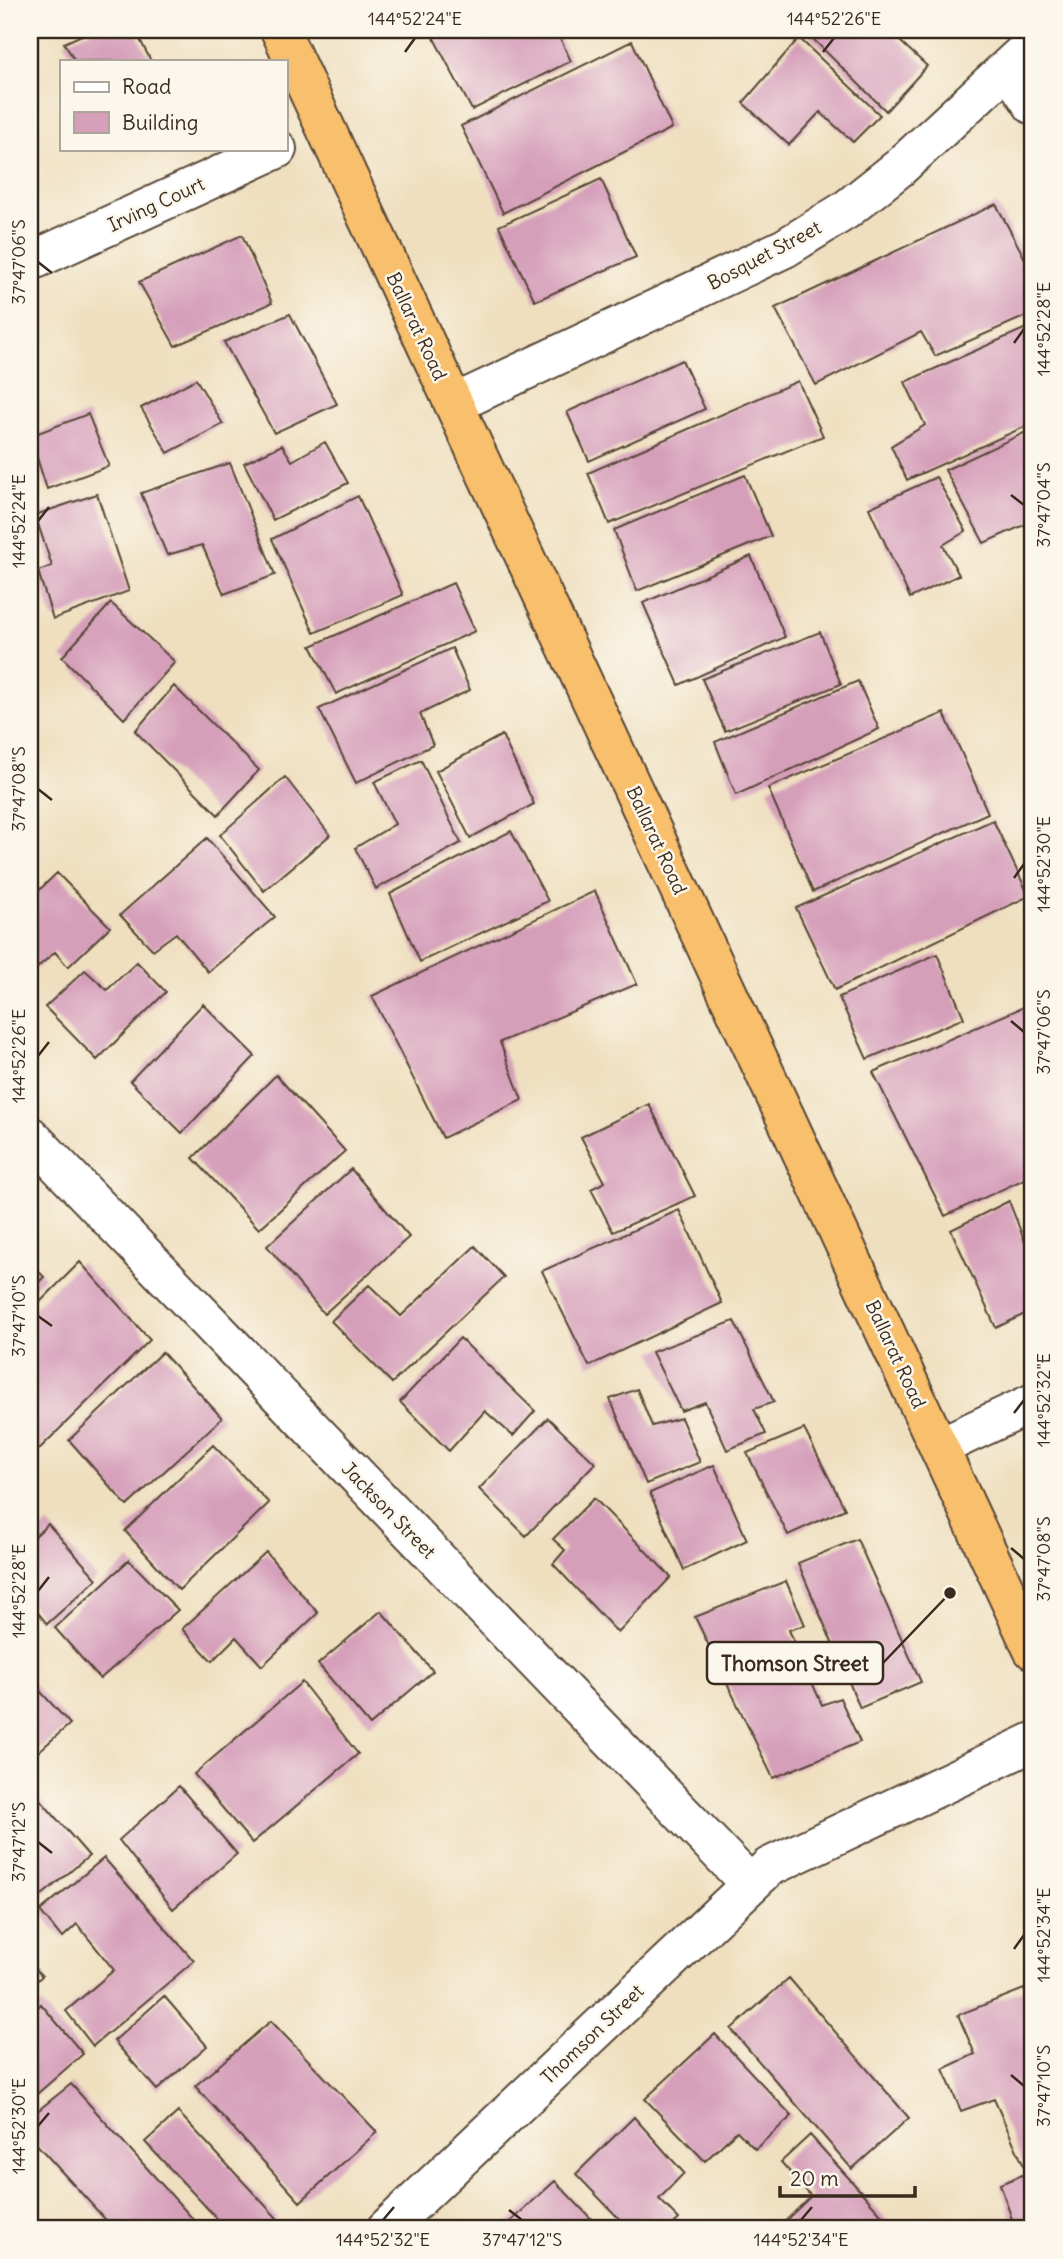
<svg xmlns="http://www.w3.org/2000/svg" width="1063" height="2259" viewBox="0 0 1063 2259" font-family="Delius,sans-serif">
<rect width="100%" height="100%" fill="#fbf7ec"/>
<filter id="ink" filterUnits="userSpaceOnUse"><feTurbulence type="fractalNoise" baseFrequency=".0143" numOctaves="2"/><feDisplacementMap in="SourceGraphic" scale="14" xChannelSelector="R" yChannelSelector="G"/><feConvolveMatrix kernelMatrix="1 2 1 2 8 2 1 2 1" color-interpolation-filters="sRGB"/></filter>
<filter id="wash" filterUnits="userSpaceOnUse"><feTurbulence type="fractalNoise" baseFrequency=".00686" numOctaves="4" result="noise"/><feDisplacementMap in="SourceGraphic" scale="28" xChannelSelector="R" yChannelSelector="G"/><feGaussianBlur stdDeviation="1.57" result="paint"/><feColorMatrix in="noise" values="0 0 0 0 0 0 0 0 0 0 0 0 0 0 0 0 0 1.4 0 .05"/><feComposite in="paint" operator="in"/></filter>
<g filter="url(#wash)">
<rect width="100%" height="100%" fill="#efdfbf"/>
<g id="blocks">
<!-- building -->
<path fill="#d59fba" d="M93 30H135L151 61H75L64 43Z
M434 30H556L571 61 472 110 430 31Z
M815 30H888L927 66 886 111 810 36Z
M799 38 880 115 853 142 820 112 789 145 743 103Z
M632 41 672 128 503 213 461 126Z
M601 179 636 257 535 301 499 226Z
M996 204 1033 274V313L935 356 921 332 816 385 775 308Z
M242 235 272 303 175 346 139 282Z
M290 314 337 404 274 433 224 342Z
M1033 325V369L1027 371 1033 383V423L907 480 891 446 925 425 905 382Z
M682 360 705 409 589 461 567 412Z
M196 379 223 424 168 453 141 408Z
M798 381 823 436 609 524 588 473Z
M88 414 109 466 47 489 30 436Z
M1026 432 1033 447V521L984 543 945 470Z
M325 442 348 483 273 520 244 463 282 445 292 461Z
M230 463 275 575 224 594 202 545 167 555 141 493Z
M745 475 771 536 637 591 614 530Z
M936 477 966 531 943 545 959 575 910 598 869 508Z
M97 494 129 591 53 619 38 571 52 566 35 515Z
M358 496 403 595 314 633 272 539Z
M751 556 785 637 679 685 643 603Z
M453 583 475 631 336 694 311 646Z
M111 603 175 662 124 719 62 657Z
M820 632 841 684 725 731 702 679Z
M452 648 470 690 420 714 433 745 356 783 319 709Z
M858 681 879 729 736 795 715 742Z
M174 686 259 770 218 815 135 731Z
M944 713 988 813 813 892 768 788Z
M502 735 534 804 470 838 436 771Z
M421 760 461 843 376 889 355 848 395 824 374 782Z
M285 777 330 835 264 891 220 835Z
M993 820 1029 896 835 990 796 908Z
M511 831 548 901 420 962 390 894Z
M207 838 275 917 208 972 176 933 153 950 120 915Z
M57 873 110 927 68 967 55 952 30 974V899Z
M595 891 637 984 500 1042 522 1100 443 1138 372 996Z
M937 954 964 1018 867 1059 839 997Z
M137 962 166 992 97 1060 45 1007 85 970 107 990Z
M1033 1003V1175L945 1216 873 1072Z
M203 1004 255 1056 182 1133 130 1081Z
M276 1075 345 1151 259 1229 193 1158Z
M649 1104 695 1196 613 1232 591 1189 605 1182 581 1137Z
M351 1169 409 1237 324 1314 267 1246Z
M1009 1201 1028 1250 1033 1247V1310L996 1328 951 1230Z
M679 1210 722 1303 589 1366 542 1271Z
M475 1246 504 1277 392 1383 331 1321 369 1285 401 1316Z
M30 1262 44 1277 30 1291Z
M80 1262 150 1340 30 1458V1312Z
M734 1321 774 1402 754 1409 766 1434 727 1450 705 1402 681 1411 652 1352Z
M460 1338 535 1411 513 1436 485 1411 449 1451 400 1402Z
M162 1352 222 1418 127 1506 69 1440Z
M637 1389 652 1426 681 1418 700 1462 646 1484 610 1399Z
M548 1418 595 1463 526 1536 479 1489Z
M804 1429 845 1509 788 1535 747 1453Z
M213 1445 269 1503 179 1590 125 1531Z
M714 1465 747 1540 684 1570 650 1493Z
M594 1498 671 1577 618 1633 553 1564 565 1550 553 1539Z
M48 1524 97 1579 47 1624 30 1603V1541Z
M857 1539 921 1682 860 1708 798 1563Z
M266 1552 318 1613 262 1666 236 1637 212 1661 182 1629Z
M129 1560 178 1610 100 1679 55 1628Z
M786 1581 805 1625 789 1630 822 1705 840 1698 860 1742 773 1778 695 1617Z
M381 1611 433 1671 370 1725 318 1664Z
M30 1680 70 1724 30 1759Z
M302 1682 358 1754 252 1843 194 1774Z
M179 1786 237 1854 173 1909 119 1840Z
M30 1788 89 1856 30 1905Z
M104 1858 194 1961 93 2046 66 2011 114 1970 77 1924 62 1938 40 1911Z
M30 1963 42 1976 30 1987Z
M789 1978 909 2118 852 2169 731 2029Z
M1024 1989 1033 2010V2221L1015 2228 1000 2184 1027 2173 994 2099 961 2111 943 2069 975 2054 958 2015Z
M164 1996 207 2046 157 2090 114 2041Z
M41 2004 83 2054 30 2100V2015Z
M271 2021 377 2132 300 2202 195 2086Z
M715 2034 792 2116 755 2149 737 2131 705 2161 645 2099Z
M71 2084 202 2229H114L30 2137V2117Z
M178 2112 277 2218 265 2229H227L145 2142Z
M634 2117 684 2173 659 2199 679 2219 669 2229H629L576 2174Z
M810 2135 890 2224 884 2229H777L811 2196 781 2162Z
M555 2181 601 2229H502Z"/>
</g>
</g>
<g filter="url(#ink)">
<use href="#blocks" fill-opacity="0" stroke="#564536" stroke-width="2"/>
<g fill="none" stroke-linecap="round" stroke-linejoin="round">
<!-- minor casing -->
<g stroke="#564536" stroke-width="42">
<path id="minor" d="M1008 68 1033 105
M36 259 277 149
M454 404 785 248 846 210 899 168 1033 44
M30 1136 749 1883
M939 1447 1033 1403
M386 2229 769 1867 1033 1742"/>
</g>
<!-- trunk casing -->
<g stroke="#564536" stroke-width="42">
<path id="trunk" d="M280 30 1033 1650"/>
</g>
<!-- minor -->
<use href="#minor" stroke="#fff" stroke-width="38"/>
<!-- trunk -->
<use href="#trunk" stroke="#f8bf6c" stroke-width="38"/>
</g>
</g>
<!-- ticks -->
<path fill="none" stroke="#3b2a1e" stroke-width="2.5" d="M405 52 415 38M823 52 834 38M38 262 52 273M1014 343 1024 329M1011 495 1024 505M38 521 49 507M38 789 52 800M1014 878 1024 864M1011 1021 1024 1032M38 1056 49 1042M38 1316 52 1326M1014 1413 1024 1400M1011 1548 1024 1559M38 1591 49 1577M38 1842 52 1853M1014 1949 1024 1935M1011 2075 1024 2086M38 2126 49 2113M509 2210 522 2220M383 2220 394 2207M801 2220 812 2207"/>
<g text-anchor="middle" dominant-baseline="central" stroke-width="5" stroke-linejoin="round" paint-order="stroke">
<!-- street labels -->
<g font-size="19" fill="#3b2a1e" stroke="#fbf7ec">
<text transform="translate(156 204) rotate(-25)">Irving Court</text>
<text transform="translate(764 255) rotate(-28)">Bosquet Street</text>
<text transform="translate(417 326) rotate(65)">Ballarat Road</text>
<text transform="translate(657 840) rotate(65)">Ballarat Road</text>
<text transform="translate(896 1354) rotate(65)">Ballarat Road</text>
<text transform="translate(389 1510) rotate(46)">Jackson Street</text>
<text transform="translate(592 2034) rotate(-44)">Thomson Street</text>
</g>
</g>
<!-- callouts -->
<path fill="none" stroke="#3b2a1e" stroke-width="2.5" d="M950 1593L883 1663"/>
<circle fill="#3b2a1e" stroke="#fbf7ec" stroke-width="2.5" cx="950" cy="1593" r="7"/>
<rect fill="#fbf7ec" stroke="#3b2a1e" stroke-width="2.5" x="707" y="1642" width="176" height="42" rx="7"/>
<g font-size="21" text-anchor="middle" font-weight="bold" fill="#3b2a1e">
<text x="795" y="1671">Thomson Street</text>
</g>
<!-- margin -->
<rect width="1063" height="2259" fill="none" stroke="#fbf7ec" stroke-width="77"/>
<!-- legend -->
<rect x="60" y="60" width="228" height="91" fill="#fbf7ec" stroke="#aea59a" stroke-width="2"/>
<rect x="74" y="82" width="35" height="10" fill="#ffffff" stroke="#aea59a" stroke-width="2"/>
<text x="122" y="94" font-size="21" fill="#3b2a1e">Road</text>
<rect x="74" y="112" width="35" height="21" fill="#d59fba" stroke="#aea59a" stroke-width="2"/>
<text x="122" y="130" font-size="21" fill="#3b2a1e">Building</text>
<!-- scale -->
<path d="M780 2186v10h135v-10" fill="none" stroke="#3b2a1e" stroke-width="3.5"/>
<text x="790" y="2186" font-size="21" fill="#3b2a1e" stroke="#fbf7ec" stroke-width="5" paint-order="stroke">20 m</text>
<rect x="38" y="38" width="986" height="2182" fill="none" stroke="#3b2a1e" stroke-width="2.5"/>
<g font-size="18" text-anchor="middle" fill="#3b2a1e">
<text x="415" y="25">144°52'24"E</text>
<text x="834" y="25">144°52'26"E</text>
<text transform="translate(19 262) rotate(-90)" y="6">37°47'06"S</text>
<text transform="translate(1044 329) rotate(-90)" y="6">144°52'28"E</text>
<text transform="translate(1044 505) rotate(-90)" y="6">37°47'04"S</text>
<text transform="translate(19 521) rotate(-90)" y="6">144°52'24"E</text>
<text transform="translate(19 789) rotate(-90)" y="6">37°47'08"S</text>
<text transform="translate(1044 864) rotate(-90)" y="6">144°52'30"E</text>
<text transform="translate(1044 1032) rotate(-90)" y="6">37°47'06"S</text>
<text transform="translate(19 1056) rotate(-90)" y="6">144°52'26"E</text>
<text transform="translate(19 1316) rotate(-90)" y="6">37°47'10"S</text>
<text transform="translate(1044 1400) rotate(-90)" y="6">144°52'32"E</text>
<text transform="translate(1044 1559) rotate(-90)" y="6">37°47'08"S</text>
<text transform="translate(19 1591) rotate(-90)" y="6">144°52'28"E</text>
<text transform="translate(19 1842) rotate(-90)" y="6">37°47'12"S</text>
<text transform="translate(1044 1935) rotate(-90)" y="6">144°52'34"E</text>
<text transform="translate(1044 2086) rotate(-90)" y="6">37°47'10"S</text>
<text transform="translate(19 2126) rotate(-90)" y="6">144°52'30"E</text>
<text x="383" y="2246">144°52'32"E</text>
<text x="522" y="2246">37°47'12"S</text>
<text x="801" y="2246">144°52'34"E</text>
</g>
</svg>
